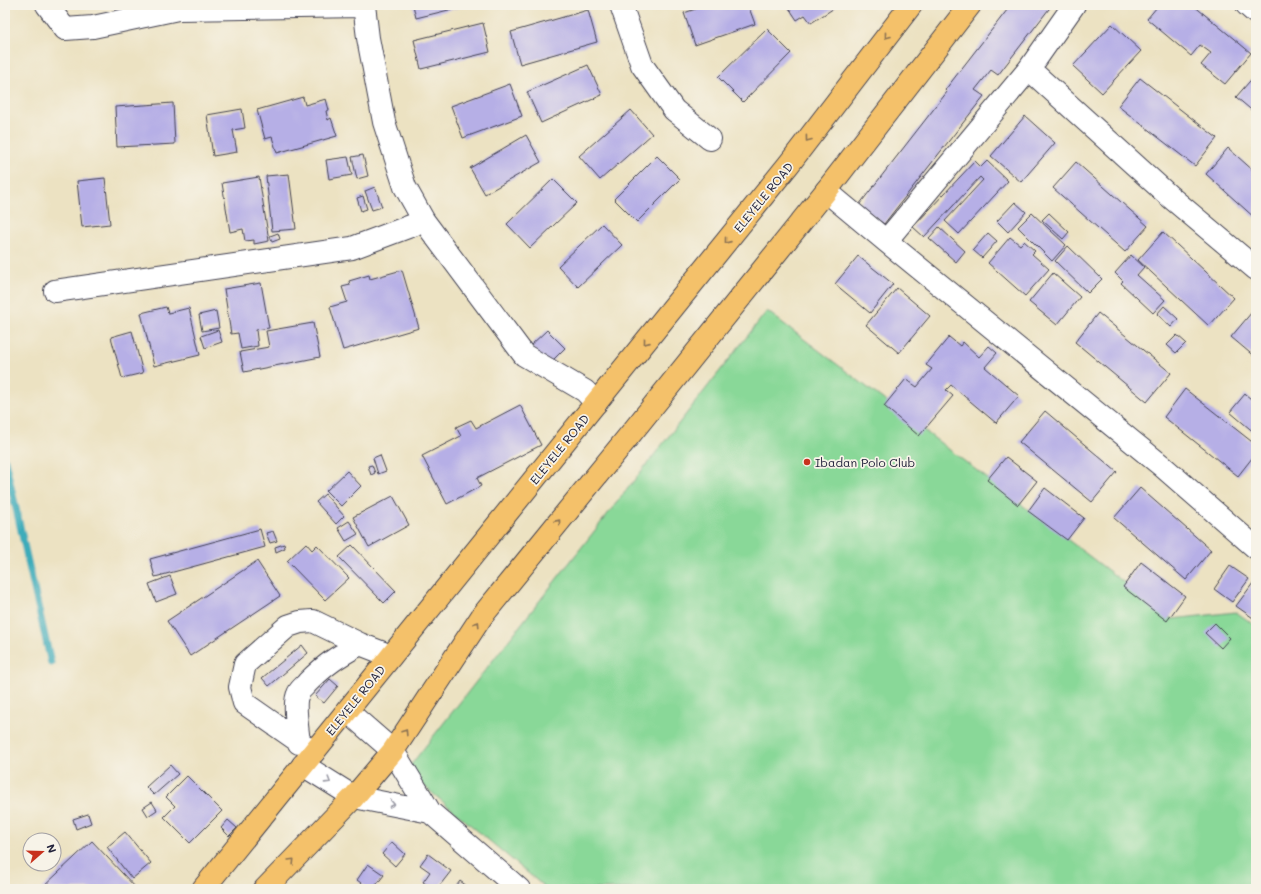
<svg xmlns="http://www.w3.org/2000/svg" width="1261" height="894" viewBox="0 0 1261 894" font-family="Mali,sans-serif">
<rect width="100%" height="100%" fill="#f7f3e8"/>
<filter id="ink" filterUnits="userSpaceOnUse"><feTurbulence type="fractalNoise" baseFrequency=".025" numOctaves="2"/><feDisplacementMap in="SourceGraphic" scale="8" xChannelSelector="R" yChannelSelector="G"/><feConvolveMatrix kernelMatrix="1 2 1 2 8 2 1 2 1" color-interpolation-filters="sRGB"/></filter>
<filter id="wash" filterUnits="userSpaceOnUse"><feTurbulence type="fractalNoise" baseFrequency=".012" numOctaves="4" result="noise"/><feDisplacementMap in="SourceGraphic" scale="16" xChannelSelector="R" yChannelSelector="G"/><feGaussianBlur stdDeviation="0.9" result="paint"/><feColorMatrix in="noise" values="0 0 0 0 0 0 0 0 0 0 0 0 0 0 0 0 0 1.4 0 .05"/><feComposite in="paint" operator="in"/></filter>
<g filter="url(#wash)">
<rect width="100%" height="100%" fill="#ece2c2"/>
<!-- pitch -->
<path fill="#89d898" stroke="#567d6a" d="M767 311 1172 619 1236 612 1256 626V889H547L406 771Z"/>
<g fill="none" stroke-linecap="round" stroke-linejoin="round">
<!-- stream -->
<path stroke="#3dacba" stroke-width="7" d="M5 460 51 663"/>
</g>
<g id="blocks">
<!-- building -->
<path fill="#b6afe6" d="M413 5H465V6L416 18Z
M707 5H748L755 24 695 45 684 13Z
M787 5H839L811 23 805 15 797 20Z
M1011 5H1052L998 75 991 70 975 90 984 96 884 224 859 205 947 92 945 90Z
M1155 5H1193L1251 53 1225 84 1201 65 1211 53 1200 45 1191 56 1147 19 1157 7Z
M588 10 597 42 520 64 511 32Z
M483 23 490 52 421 69 414 40Z
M1112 24 1141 51 1102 93 1073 66Z
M767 29 791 53 743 102 718 77Z
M588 65 602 95 541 123 527 92Z
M1256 74V114L1236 97Z
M1140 78 1217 138 1195 166 1118 106Z
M510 84 522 116 463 138 451 106Z
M303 97 305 105 326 99 329 110 326 111 328 120 331 118 337 136 277 153 272 137 265 139 257 110Z
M173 103 175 144 117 147 115 107Z
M242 109 245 128 233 130 237 152 213 156 207 115Z
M631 110 652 134 600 180 579 156Z
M1025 116 1055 143 1021 182 991 156Z
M526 135 541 162 485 194 470 168Z
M1228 148 1256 173V219L1206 174Z
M363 155 368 176 357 179 352 157Z
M657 156 680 179 637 222 614 199Z
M348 157 352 175 329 179 326 160Z
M975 161 981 167 987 161 1008 181 959 234 945 221 983 180 980 177 924 237 913 227Z
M1076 162 1148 226 1125 252 1053 188Z
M289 174 296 229 272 231 266 176Z
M259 177 269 241 254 244V240L245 241 243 229 230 232 222 183Z
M105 178 110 224 82 227 77 181Z
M553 179 577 203 530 248 507 224Z
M375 187 382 207 372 210 365 191Z
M363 196 367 209 361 211 357 198Z
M1015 202 1026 212 1008 232 997 221Z
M1032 213 1066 245 1052 261 1018 227Z
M1049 213 1069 232 1063 239 1042 220Z
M602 224 622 245 578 287 558 266Z
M939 227 965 251 956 262 929 238Z
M1163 232 1234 298 1209 326 1138 260Z
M278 233 280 239 272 242 270 236Z
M988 233 997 241 982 258 973 250Z
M1010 237 1020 245 1024 241 1035 251 1032 254 1049 269 1025 296 988 263Z
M1068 246 1102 279 1088 293 1055 261Z
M1131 255 1144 267 1137 275 1165 300 1153 313 1121 283 1123 281 1115 273Z
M858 256 893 284 870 313 835 284Z
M402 270 419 328 343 350 330 307 347 302 342 287 350 285 349 281 369 275 370 279Z
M1053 273 1080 297 1057 325 1029 302Z
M261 283 269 328 256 330 258 346 241 349 238 333 231 334 224 289Z
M897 288 930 316 899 353 866 325Z
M1164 306 1178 319 1171 327 1157 314Z
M166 307 168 313 189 308 200 355 154 366 141 313Z
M216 311 219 328 202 331 199 315Z
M1252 312 1256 316V358L1231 337Z
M1098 313 1171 373 1147 402 1075 342Z
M313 323 320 357 244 372 240 352 269 347 266 331Z
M218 330 222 342 205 348 201 336Z
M547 330 565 348 548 365 530 346Z
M132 331 143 373 122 378 111 337Z
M1177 335 1186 343 1176 353 1167 345Z
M949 337 960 346 963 342 979 357 989 346 997 353 985 367 1019 396 996 423 951 385 946 390 953 396 919 436 884 406 906 379 917 387 932 369 926 365Z
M1185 389 1256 445V453L1238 476 1164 417Z
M1245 394 1256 403V434L1230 412Z
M520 405 541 445 477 478 481 486 447 504 422 456 461 436 456 427 471 420 476 428Z
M1045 411 1117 472 1092 502 1019 442Z
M380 455 386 471 378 474 373 458Z
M1006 457 1037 481 1018 505 987 480Z
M372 465 375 473 371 475 368 466Z
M347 471 361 486 341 506 326 491Z
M1045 488 1084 518 1067 540 1028 511Z
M1140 488 1211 550 1186 580 1114 518Z
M325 494 344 516 336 524 316 502Z
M393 496 409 525 369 547 353 517Z
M349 521 358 534 346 541 338 528Z
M260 529 265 547 155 577 150 559Z
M273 531 277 541 270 543 266 533Z
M306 543 312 550 317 545 349 578 325 600 287 561Z
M284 544 285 548 276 552 275 547Z
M352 545 396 591 384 603 339 557Z
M257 561 280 596 190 656 167 621Z
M1141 562 1185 596 1167 621 1123 587Z
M1230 566 1249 579 1232 602 1214 589Z
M170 576 177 594 156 602 149 584Z
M1256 579V620L1236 606Z
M1215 623 1230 638 1221 648 1205 633Z
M302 645 308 653 269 686 262 678Z
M330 679 338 686 324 703 315 696Z
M170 765 178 774 154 795 146 787Z
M187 776 222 811 190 843 164 817 175 806 166 797Z
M152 802 157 810 148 816 143 808Z
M88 814 91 823 76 829 73 819Z
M228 820 237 828 229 836 221 828Z
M125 832 151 863 132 879 107 847Z
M92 841 137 889H41Z
M392 842 405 854 395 866 382 854Z
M428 854 451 871 437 889H433L423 882 430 872 420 865Z
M368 864 384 875 373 889H369L357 880Z
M460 881 471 889H454Z"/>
</g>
</g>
<g filter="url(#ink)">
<use href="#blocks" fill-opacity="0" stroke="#403f4f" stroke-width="1"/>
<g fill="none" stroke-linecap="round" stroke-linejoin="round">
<!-- minor casing -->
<g stroke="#403f4f" stroke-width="24">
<path id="minor" d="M47 5 65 29 93 27 178 9 364 6
M364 5 368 38 384 122 405 187 424 221 524 355 585 391 596 403
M621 5 642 65 674 110 710 139
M1247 5 1256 13
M1029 69 1168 195 1256 269
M826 191 886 241 1162 466 1256 548
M886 241 1029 69 1074 5
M55 291 352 248 424 221
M347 711 393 751 430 812 519 889
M299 743C298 731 293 703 298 694 299 690 305 686 308 682 326 664 337 657 360 644
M314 752 244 703 240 687 245 664 288 626 300 622 313 621 360 644 391 656
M303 765 354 797 430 812"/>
</g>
<!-- major casing -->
<g stroke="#403f4f" stroke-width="24">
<path id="major" d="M203 889 789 164 911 5
M265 889 354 797 393 751 482 616 633 431 826 191 970 5"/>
</g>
<!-- minor -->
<use href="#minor" stroke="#fff" stroke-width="22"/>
<!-- major -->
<use href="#major" stroke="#f4c16a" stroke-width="22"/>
</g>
<!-- one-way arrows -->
<defs><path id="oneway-chevron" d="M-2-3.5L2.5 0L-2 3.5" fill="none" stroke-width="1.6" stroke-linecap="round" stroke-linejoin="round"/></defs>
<g stroke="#8b7252">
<use href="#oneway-chevron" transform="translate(887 36) rotate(128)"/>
<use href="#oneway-chevron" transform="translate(808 139) rotate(127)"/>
<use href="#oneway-chevron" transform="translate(727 241) rotate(129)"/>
<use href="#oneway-chevron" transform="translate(646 342) rotate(129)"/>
<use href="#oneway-chevron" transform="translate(558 522) rotate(-51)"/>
<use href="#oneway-chevron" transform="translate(477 624) rotate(-57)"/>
<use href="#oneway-chevron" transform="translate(405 732) rotate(-57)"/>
<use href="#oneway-chevron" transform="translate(292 861) rotate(-46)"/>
</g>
<g stroke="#9c9ca7">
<use href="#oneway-chevron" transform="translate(328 781) rotate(32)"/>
<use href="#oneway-chevron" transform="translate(392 804) rotate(11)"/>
</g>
</g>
<!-- markers -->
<circle fill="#c8321e" stroke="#f7f3e8" stroke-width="1.5" cx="807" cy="462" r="4"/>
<g text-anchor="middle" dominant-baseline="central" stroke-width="3.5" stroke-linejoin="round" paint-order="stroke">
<!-- street labels -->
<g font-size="12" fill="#22223b" stroke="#f7f3e8">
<text transform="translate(763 197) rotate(-51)">ELEYELE ROAD</text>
<text transform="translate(559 449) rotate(-51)">ELEYELE ROAD</text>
<text transform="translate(355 700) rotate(-51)">ELEYELE ROAD</text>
</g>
<!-- poi labels -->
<g font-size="12" fill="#22223b" stroke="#f7f3e8" text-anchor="start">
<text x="815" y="462">Ibadan Polo Club</text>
</g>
</g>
<!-- margin -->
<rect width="1261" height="894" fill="none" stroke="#f7f3e8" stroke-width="20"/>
<!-- north arrow -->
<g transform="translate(42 852) rotate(70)"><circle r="19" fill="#f7f3e8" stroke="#a29fa3"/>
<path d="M0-3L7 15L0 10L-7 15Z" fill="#c8321e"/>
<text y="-6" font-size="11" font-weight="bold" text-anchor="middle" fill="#22223b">N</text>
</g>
</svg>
